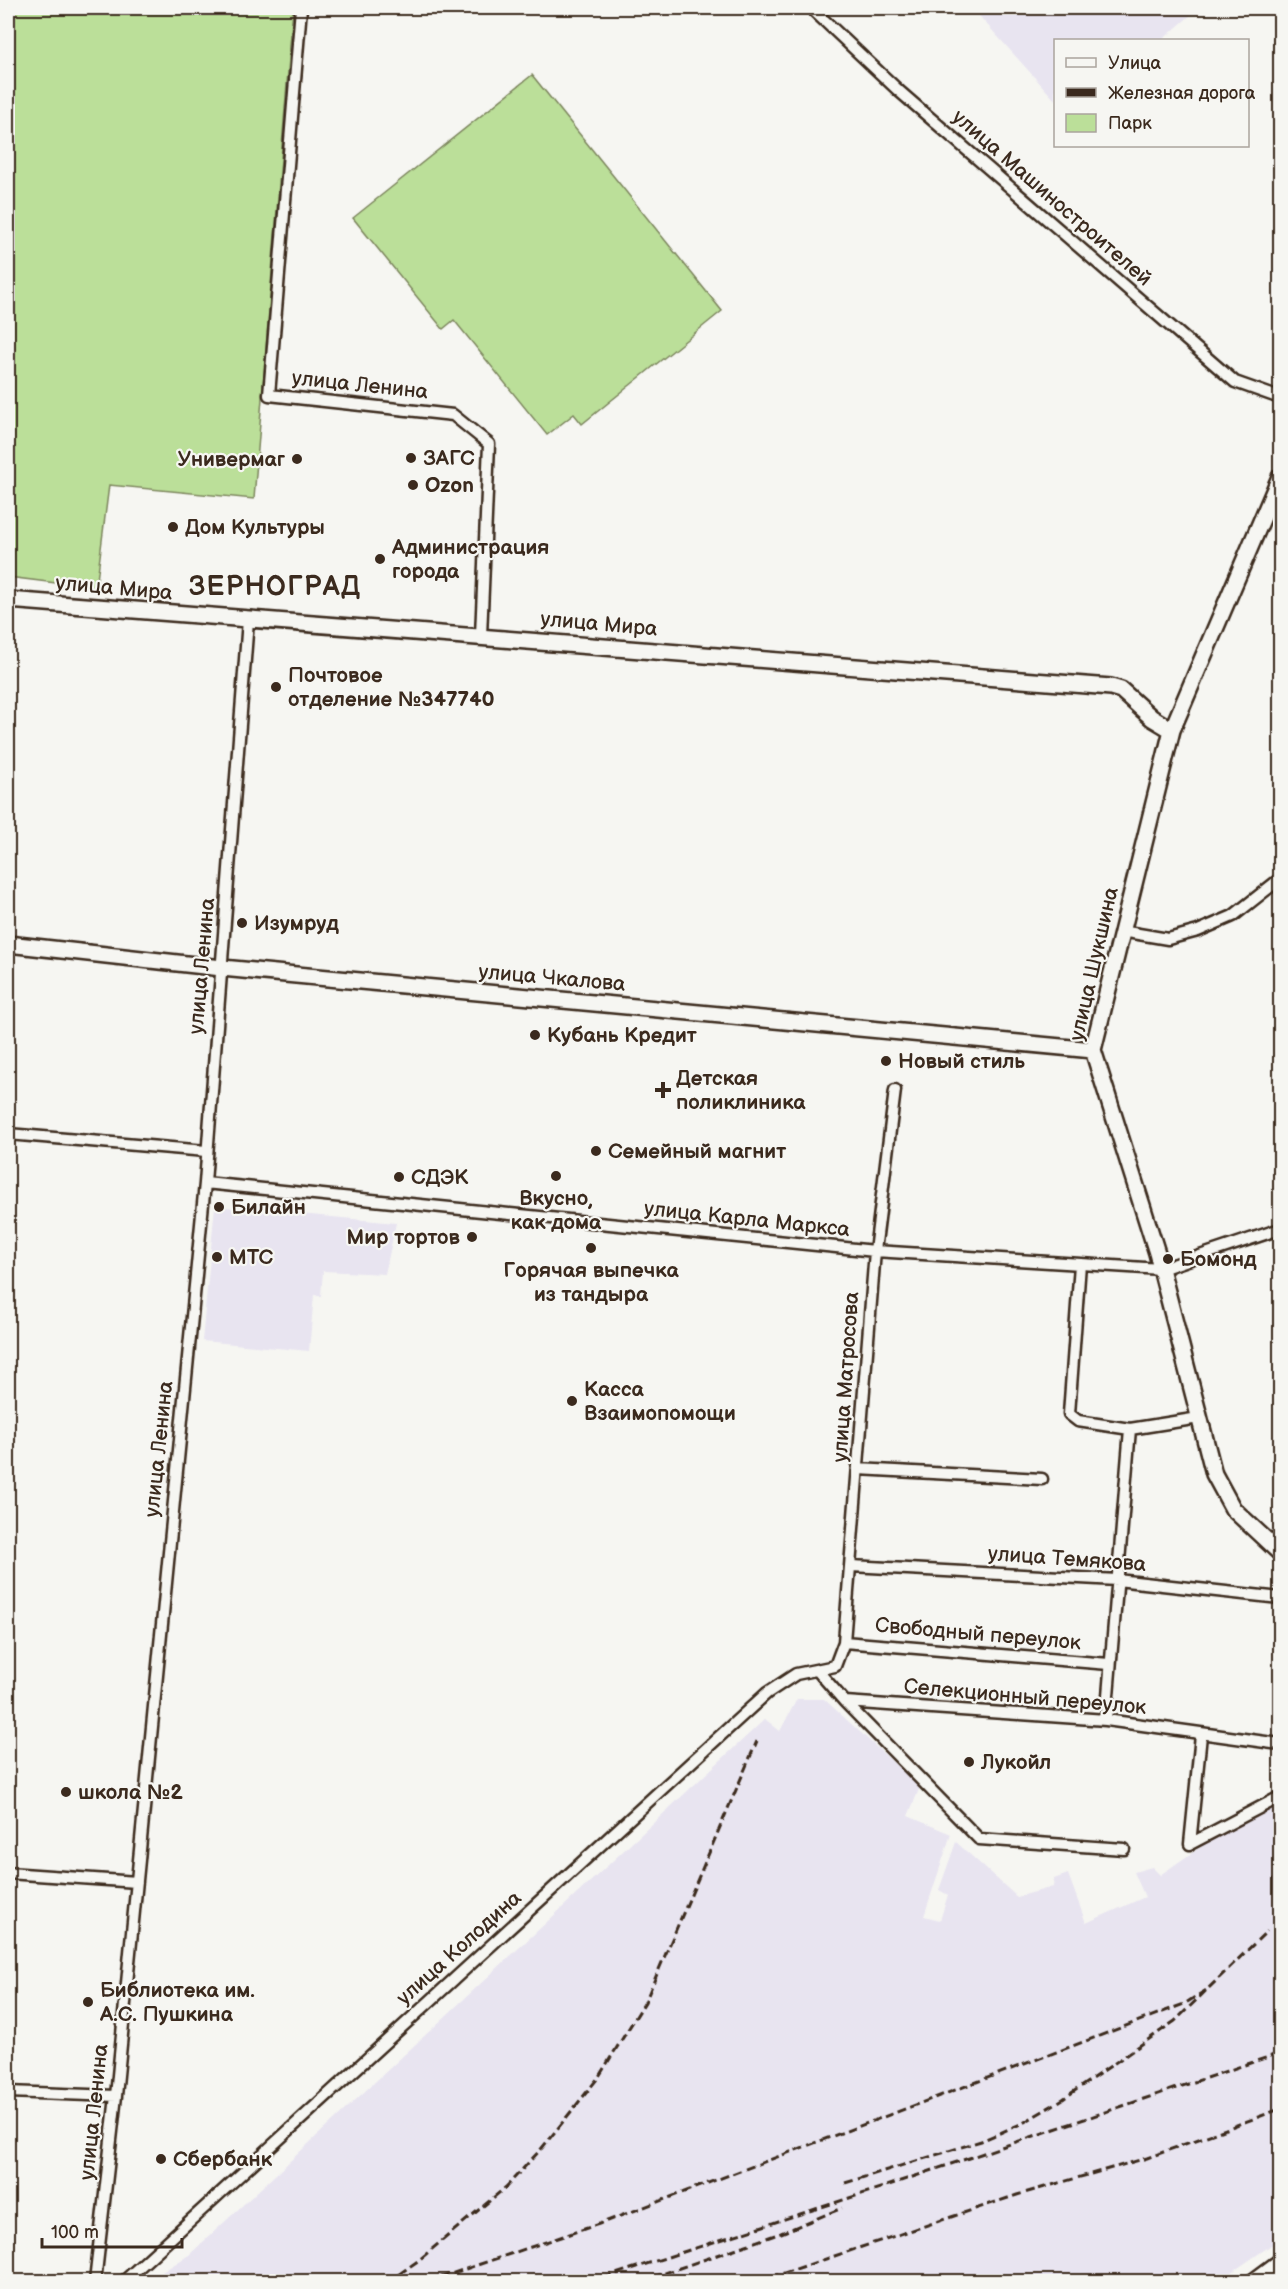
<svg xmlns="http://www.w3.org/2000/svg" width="1288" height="2289" viewBox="0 0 1288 2289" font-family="'Balsamiq Sans',sans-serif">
<rect width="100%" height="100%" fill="#f6f6f2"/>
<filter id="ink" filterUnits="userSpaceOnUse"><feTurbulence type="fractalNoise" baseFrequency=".0167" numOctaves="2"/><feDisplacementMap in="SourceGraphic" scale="12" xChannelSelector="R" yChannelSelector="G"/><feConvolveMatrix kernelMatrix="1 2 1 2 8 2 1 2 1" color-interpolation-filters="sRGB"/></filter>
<g filter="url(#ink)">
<!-- built -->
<path fill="#e8e4f0" d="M972 8H1199L1162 40H1056L1055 100Z
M215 1206 396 1223 385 1274 323 1271 321 1296 314 1295 309 1351 202 1341Z
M797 1699H824L920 1787 908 1816 951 1834 924 1916 940 1920 948 1895 939 1890 956 1842 1017 1897 1053 1887 1054 1879 1068 1874 1086 1923 1145 1897 1134 1872 1152 1867 1160 1875 1280 1792V2239L1219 2281 168 2282 162 2272 189 2255 765 1719 780 1731Z"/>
<!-- green -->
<path fill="#bbdf99" stroke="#7b845c" stroke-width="1.5" d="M8 8H293L254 499 109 485 96 588 8 577Z
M532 75 722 311 582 424 574 414 547 435 454 320 443 329 353 218Z"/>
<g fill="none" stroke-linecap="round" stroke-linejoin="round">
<!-- street casing -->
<g stroke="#3b2a1e" stroke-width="15">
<path id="street" d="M301 8 269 395 453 415 489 444 481 636
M811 8 899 91 1235 382 1280 398
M1121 931 1168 939 1198 931 1233 916 1280 879
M8 1134 206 1151
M205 1183 875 1251 1161 1269 1280 1229
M1080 1264 1069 1414 1078 1421 1130 1429 1199 1418
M858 1469 1042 1479
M851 1566 1117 1580 1280 1598
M844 1642 1109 1664
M817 1670 845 1702 1106 1720 1280 1744
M845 1702 979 1839 1124 1849
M1106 1720 1130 1429
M1190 1844 1201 1735
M1190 1844 1280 1797
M8 1873 137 1882
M8 2092 116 2096
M95 2282 116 2096 205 1183 248 620
M123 2282 767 1693 796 1674 835 1666 844 1642 875 1251 895 1090"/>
</g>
<!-- secondary casing -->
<g stroke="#3b2a1e" stroke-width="20">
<path id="secondary" d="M1280 477 1172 730 1093 1050 1157 1253 1214 1474 1233 1509 1280 1553
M8 600 1111 687 1121 690 1152 718 1172 730
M8 944 222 968 1093 1050
M1253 2282 1280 2262"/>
</g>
<!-- street -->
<use href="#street" stroke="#f6f6f2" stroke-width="10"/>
<!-- secondary -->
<use href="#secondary" stroke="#f6f6f2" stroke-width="15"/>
<!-- rail -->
<path stroke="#3b2a1e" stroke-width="3" stroke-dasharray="9 4.5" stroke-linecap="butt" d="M845 2183 981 2141 1023 2123 1063 2099 1175 2021 1267 1931
M388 2282 419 2260 506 2187 542 2148 598 2078 645 2002 757 1741
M427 2282 599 2224 1184 2004 1208 1989
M591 2282 871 2191 1280 2053
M639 2282 781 2233 842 2208
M757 2282 1017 2195 1147 2158 1280 2109"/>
</g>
</g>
<!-- markers -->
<g fill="#3b2a1e" stroke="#f6f6f2" stroke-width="2">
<circle cx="411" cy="458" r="6"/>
<circle cx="297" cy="459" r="6"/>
<circle cx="413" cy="485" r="6"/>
<circle cx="173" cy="527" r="6"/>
<circle cx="380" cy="559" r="6"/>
<circle cx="276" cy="687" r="6"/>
<circle cx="242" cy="923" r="6"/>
<circle cx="535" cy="1035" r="6"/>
<circle cx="886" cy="1061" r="6"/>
<path d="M660 1081h6v6h6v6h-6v6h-6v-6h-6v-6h6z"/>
<circle cx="596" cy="1151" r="6"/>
<circle cx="556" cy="1176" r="6"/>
<circle cx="399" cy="1177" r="6"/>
<circle cx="219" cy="1207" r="6"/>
<circle cx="472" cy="1237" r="6"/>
<circle cx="591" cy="1248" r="6"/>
<circle cx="217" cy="1257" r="6"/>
<circle cx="1168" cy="1259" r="6"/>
<circle cx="572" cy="1401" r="6"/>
<circle cx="969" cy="1762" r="6"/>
<circle cx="66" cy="1792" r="6"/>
<circle cx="88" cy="2002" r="6"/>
<circle cx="161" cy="2159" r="6"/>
</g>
<g text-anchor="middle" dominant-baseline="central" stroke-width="4.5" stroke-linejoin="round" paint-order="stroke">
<!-- street labels -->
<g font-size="21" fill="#3b2a1e" stroke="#f6f6f2">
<text transform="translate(1052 198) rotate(41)">улица Машиностроителей</text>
<text transform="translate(360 385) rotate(6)">улица Ленина</text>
<text transform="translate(114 588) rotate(5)">улица Мира</text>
<text transform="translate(599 624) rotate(5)">улица Мира</text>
<text transform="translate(1094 964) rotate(-77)">улица Шукшина</text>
<text transform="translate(202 966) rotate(-85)">улица Ленина</text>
<text transform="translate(552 978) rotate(5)">улица Чкалова</text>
<text transform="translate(747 1219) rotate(6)">улица Карла Маркса</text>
<text transform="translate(846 1377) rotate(-86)">улица Матросова</text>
<text transform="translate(159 1449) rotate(-84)">улица Ленина</text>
<text transform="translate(1067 1559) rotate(4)">улица Темякова</text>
<text transform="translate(978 1634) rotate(5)">Свободный переулок</text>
<text transform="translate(1025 1697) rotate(5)">Селекционный переулок</text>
<text transform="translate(459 1948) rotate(-42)">улица Колодина</text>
<text transform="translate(94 2112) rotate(-84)">улица Ленина</text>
</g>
<!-- poi labels -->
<g font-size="21" font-weight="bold" fill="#3b2a1e" stroke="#f6f6f2" text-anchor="start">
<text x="423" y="458">ЗАГС</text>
<text x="285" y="459" text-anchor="end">Универмаг</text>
<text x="425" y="485">Ozon</text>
<text x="185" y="527">Дом Культуры</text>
<text x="392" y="547">Администрация<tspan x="392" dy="24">города</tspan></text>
<text x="288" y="675">Почтовое<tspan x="288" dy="24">отделение №347740</tspan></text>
<text x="254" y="923">Изумруд</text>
<text x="547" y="1035">Кубань Кредит</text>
<text x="898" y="1061">Новый стиль</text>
<text x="676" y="1078">Детская<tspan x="676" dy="24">поликлиника</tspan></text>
<text x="608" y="1151">Семейный магнит</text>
<text x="411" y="1177">СДЭК</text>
<text x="556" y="1198" text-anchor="middle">Вкусно,<tspan x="556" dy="24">как дома</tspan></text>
<text x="231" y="1207">Билайн</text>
<text x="460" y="1237" text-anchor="end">Мир тортов</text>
<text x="229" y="1257">МТС</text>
<text x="1180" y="1259">Бомонд</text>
<text x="591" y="1270" text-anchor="middle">Горячая выпечка<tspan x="591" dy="24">из тандыра</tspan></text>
<text x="584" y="1389">Касса<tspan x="584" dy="24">Взаимопомощи</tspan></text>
<text x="981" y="1762">Лукойл</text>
<text x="78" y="1792">школа №2</text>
<text x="100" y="1990">Библиотека им.<tspan x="100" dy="24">А.С. Пушкина</tspan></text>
<text x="173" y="2159">Сбербанк</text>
</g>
<!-- district labels -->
<g font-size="27" font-weight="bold" letter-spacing="1.5" fill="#3b2a1e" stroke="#f6f6f2">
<text x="275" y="587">ЗЕРНОГРАД</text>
</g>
</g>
<!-- margin -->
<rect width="1288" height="2289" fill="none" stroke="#f6f6f2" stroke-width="30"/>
<rect x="15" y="15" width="1258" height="2259" fill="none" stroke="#3b2a1e" stroke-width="2" filter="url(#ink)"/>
<!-- legend -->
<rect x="1054" y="39" width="195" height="108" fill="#f6f6f2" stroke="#aba49d" stroke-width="1.5"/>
<rect x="1066" y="58" width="30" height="9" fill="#f6f6f2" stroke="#aba49d" stroke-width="1.5"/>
<text x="1108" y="69" font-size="18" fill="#3b2a1e">Улица</text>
<rect x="1066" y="88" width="30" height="9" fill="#3b2a1e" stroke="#aba49d" stroke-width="1.5"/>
<text x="1108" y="99" font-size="18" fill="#3b2a1e">Железная дорога</text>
<rect x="1066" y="114" width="30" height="18" fill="#bbdf99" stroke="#aba49d" stroke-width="1.5"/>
<text x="1108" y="129" font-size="18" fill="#3b2a1e">Парк</text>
<!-- scale -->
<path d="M42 2238v9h140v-9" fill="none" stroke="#3b2a1e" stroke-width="3"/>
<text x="51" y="2238" font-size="18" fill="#3b2a1e" stroke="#f6f6f2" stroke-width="4.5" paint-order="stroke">100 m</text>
</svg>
